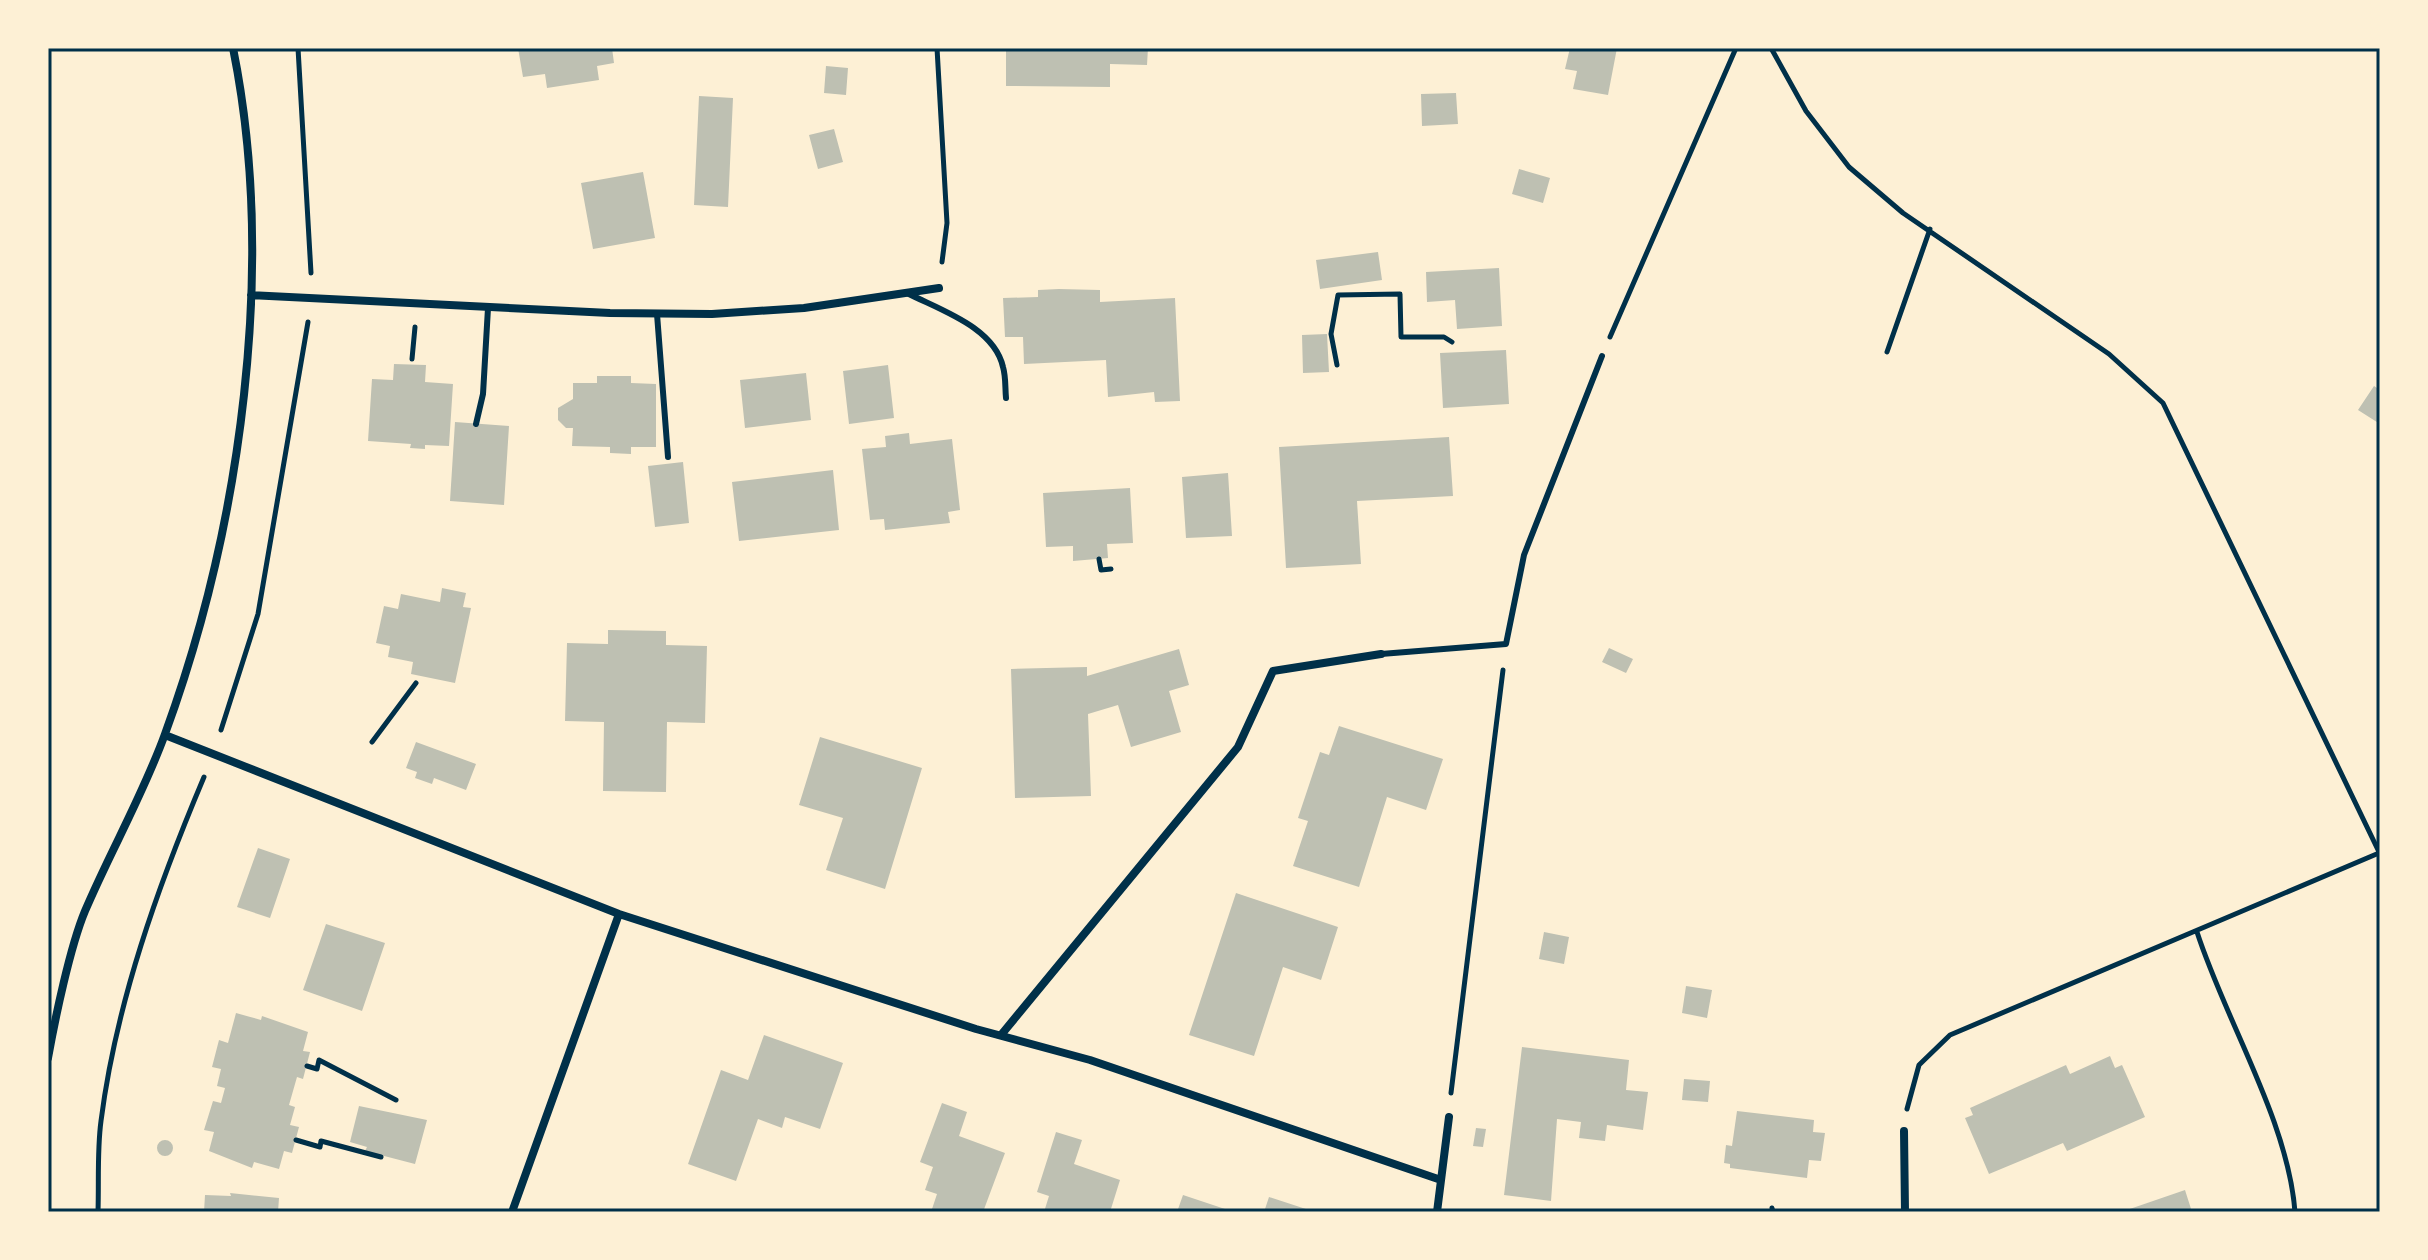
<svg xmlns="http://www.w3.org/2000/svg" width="2428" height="1260" viewBox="0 0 2428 1260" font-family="Lato,sans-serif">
<rect width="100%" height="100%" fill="#fdf0d5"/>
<!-- building -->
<path fill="#bec0b2" d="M518 48H612L614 63 597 66 599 80 547 88 545 74 523 77Z
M1006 48H1148L1147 65 1110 64V87L1006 86Z
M1570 48H1617L1608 95 1573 89 1577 71 1565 69Z
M826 66 848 68 846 95 824 93Z
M1456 93 1458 124 1422 126 1421 94Z
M699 96 733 98 728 207 694 205Z
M834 129 843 162 818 169 809 135Z
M1519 169 1550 178 1543 203 1512 194Z
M643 172 655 238 593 249 581 183Z
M1378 252 1382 280 1320 289 1316 260Z
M1499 268 1502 326 1457 329 1455 300 1427 302 1426 272Z
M1059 289 1100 290V302L1175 298 1180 401 1155 402 1154 392 1108 397 1106 360 1024 364 1023 337H1005L1003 298 1038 297V290Z
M1327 334 1329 372 1303 373 1302 335Z
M1506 350 1509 404 1443 408 1440 353Z
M394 364 426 365 425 382 453 384 449 446 425 445V449L410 448 411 444 368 441 372 379 393 380Z
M888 365 894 418 849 424 843 371Z
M806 373 811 420 745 428 740 380Z
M597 376H631V383L656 384V447H631V454L610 453V447L572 446 573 428H566L558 420V408L573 399V383H597Z
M2374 386 2380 390V424L2358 410Z
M455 422 509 426 504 505 450 501Z
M909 433 910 444 952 439 960 510 948 512 950 523 885 530 884 519 870 520 862 449 886 447 885 436Z
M1449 437 1453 496 1357 501 1361 564 1286 568 1279 447Z
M683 462 689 523 655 527 648 466Z
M833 470 839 530 739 541 732 482Z
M1228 473 1232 536 1186 538 1182 477Z
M1130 488 1133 543 1107 544 1108 558 1073 561V546L1046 547 1043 493Z
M442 588 466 593 463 607 471 608 455 683 411 674 413 662 388 657 390 646 376 643 384 606 398 609 401 594 440 602Z
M608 630 666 631V645L707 646 705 723 667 722 666 792 603 791 604 722 565 721 567 643 608 644Z
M1609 648 1633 659 1626 673 1602 662Z
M1179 649 1189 685 1169 691 1181 732 1131 747 1118 705 1088 714 1091 796 1015 798 1011 669 1087 667V676Z
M1339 726 1443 759 1426 810 1387 797 1359 887 1293 866 1308 821 1298 818 1320 752 1329 755Z
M820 737 922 768 885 889 826 870 843 818 799 805Z
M416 742 476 764 466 790 434 778 432 784 415 778 417 772 406 768Z
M258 848 290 859 270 918 237 907Z
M1236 893 1338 927 1321 980 1283 967 1254 1056 1189 1035Z
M326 924 385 943 362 1011 303 990Z
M1544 932 1569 937 1564 964 1539 959Z
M1686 986 1712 990 1707 1018 1682 1013Z
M236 1013 261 1020 262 1016 308 1032 303 1051 310 1052 303 1079 297 1077 289 1105 295 1107 290 1125 299 1127 292 1153 284 1151 279 1169 254 1162 252 1168 209 1151 214 1132 204 1130 213 1101 221 1103 225 1088 217 1086 221 1069 212 1067 219 1040 228 1043Z
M764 1035 843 1063 820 1129 785 1117 782 1128 758 1119 736 1181 688 1164 721 1070 748 1080Z
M1522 1047 1629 1060 1626 1090 1648 1092 1643 1130 1607 1125 1605 1141 1579 1138 1581 1122 1557 1119 1551 1201 1504 1195Z
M2110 1056 2115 1068 2122 1065 2145 1117 2067 1151 2063 1143 1989 1174 1965 1118 1973 1115 1970 1108 2066 1065 2070 1074Z
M1684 1079 1710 1081 1708 1102 1682 1100Z
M942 1103 967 1112 959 1136 1005 1153 983 1212H931L937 1194 925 1190 933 1167 920 1162Z
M359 1106 427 1120 415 1164 365 1151 367 1147 350 1142Z
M1737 1111 1814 1120 1813 1132 1825 1133 1821 1161 1809 1160 1807 1178 1730 1168V1164L1724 1163 1726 1145 1732 1146Z
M1476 1128 1486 1129 1483 1147 1473 1146Z
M1056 1132 1082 1140 1074 1164 1120 1180 1110 1212H1044L1049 1196 1037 1192Z
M157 1148a8 8 0 1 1 16 0a8 8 0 1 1-16 0Z
M2185 1190 2192 1212H2121Z
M230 1193 279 1198 278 1212H204L205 1195 231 1196Z
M1183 1195 1231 1211V1212H1177Z
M1269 1197 1312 1211V1212H1264Z"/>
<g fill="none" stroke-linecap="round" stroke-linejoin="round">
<!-- path -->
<path stroke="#003049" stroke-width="5" d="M298 48 311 273
M937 48 947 223 942 262
M1771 48 1806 111 1849 167 1903 213 2109 354 2163 403 2380 854
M1610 337 1736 48
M1887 352 1930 229
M412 359 415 327
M1337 365 1331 334 1338 295 1400 294 1401 337H1444L1452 342
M1099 559 1101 570 1111 569
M221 730 258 614 308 322
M372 742 416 683
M2197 932C2226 1022 2288 1120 2295 1212
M307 1066 317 1069 319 1060 396 1100
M1451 1093 1503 670
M1907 1109 1919 1065 1950 1035 2379 853
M296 1140 320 1147 321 1141 381 1157
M1772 1208 1773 1212
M98 1212C99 1182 97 1150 101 1121 116 1003 158 886 204 777"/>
<!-- service -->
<path stroke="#003049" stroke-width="6" d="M907 293C940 310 994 327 1003 367 1006 377 1005 388 1006 398
M657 314 668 457
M476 424 483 394 488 308
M1381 654 1506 644 1524 555 1602 356"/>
<!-- minor -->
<path stroke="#003049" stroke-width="8" d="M251 295 610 313 712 314 804 308 939 288
M165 735 619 914 976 1029 1090 1060 1441 1180
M1001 1035 1238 747 1273 671 1381 654
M48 1058C55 1019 70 947 85 911 110 852 143 795 165 734 241 526 277 266 233 48
M1904 1131 1905 1212
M512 1212 619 914
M1437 1212 1449 1117"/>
</g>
<!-- border -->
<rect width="2428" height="1260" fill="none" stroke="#fdf0d5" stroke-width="100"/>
<rect x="50" y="50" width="2328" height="1160" fill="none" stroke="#003049" stroke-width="3"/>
</svg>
